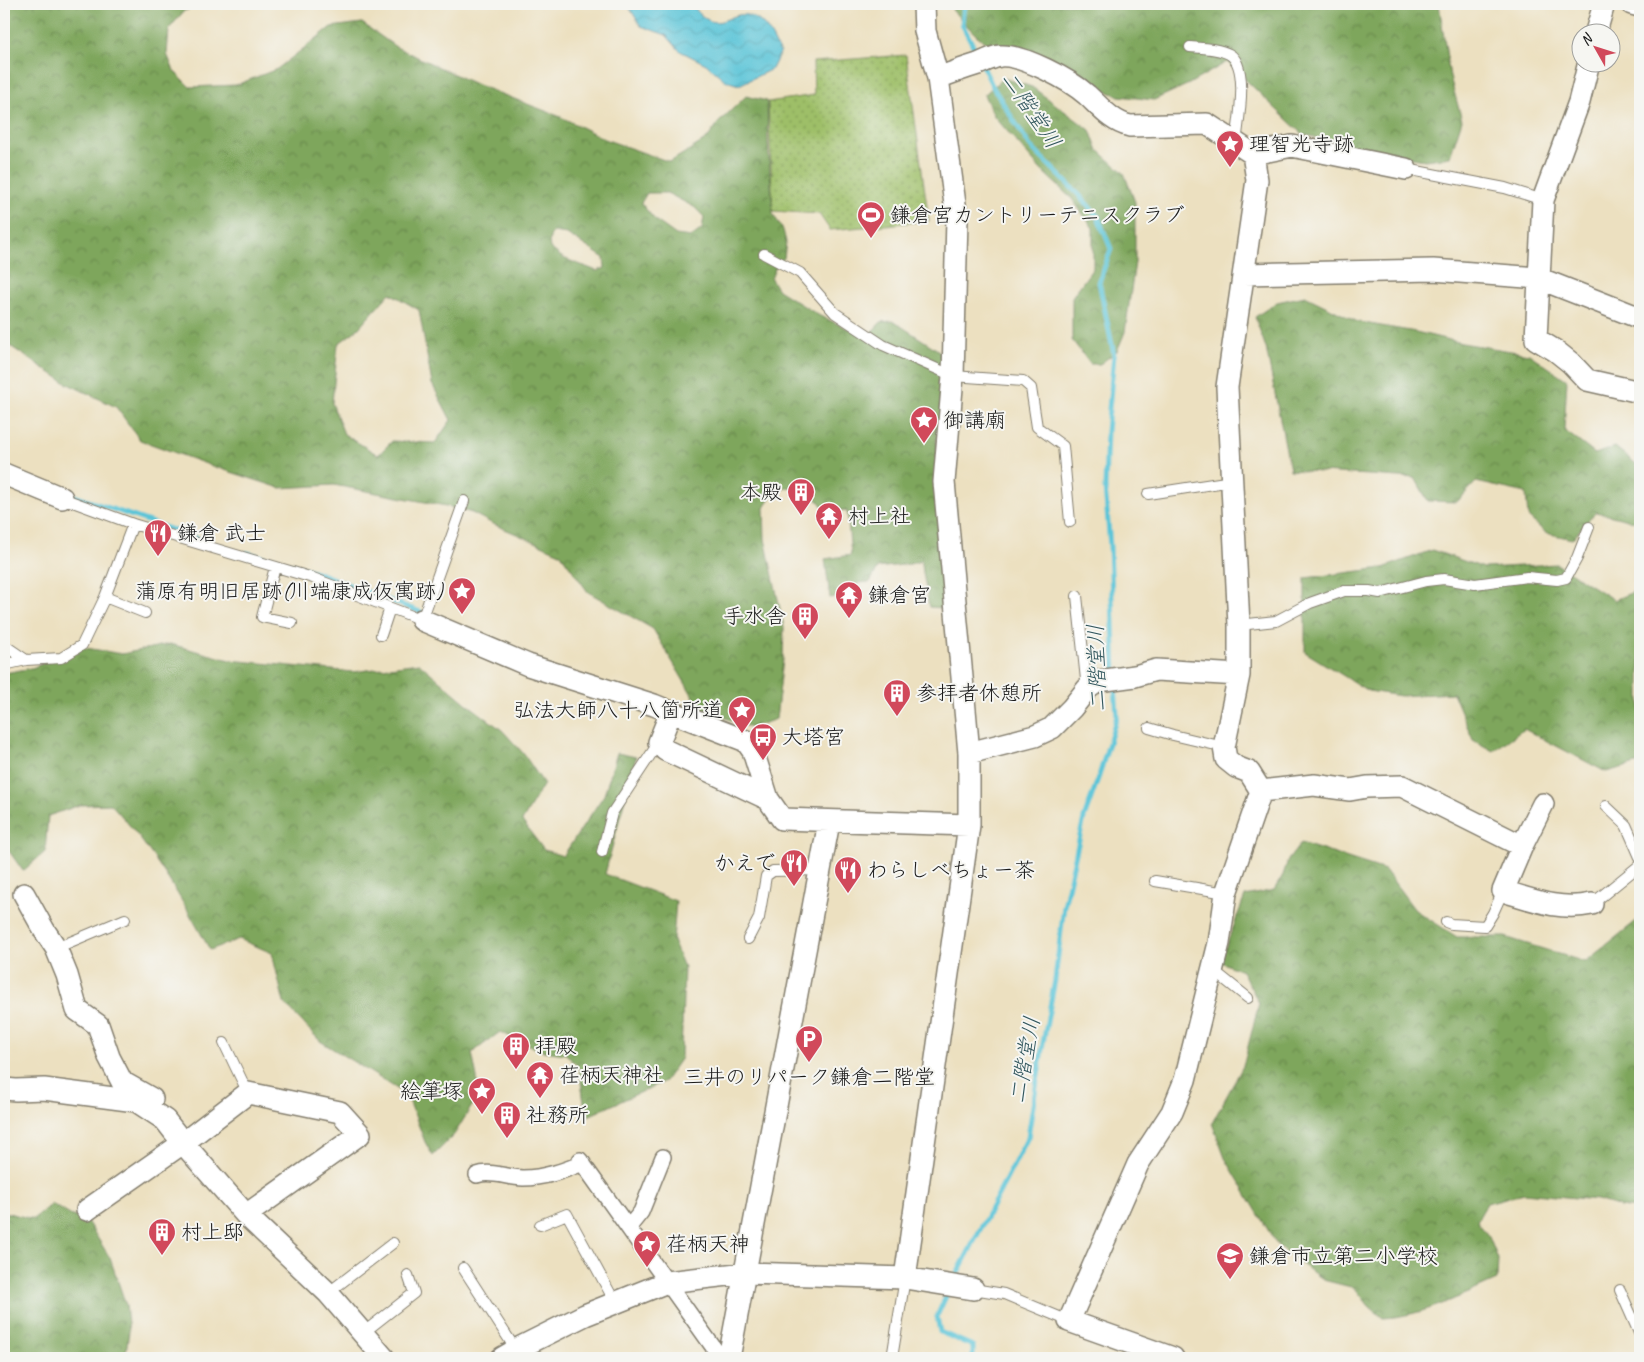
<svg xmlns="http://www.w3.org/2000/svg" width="1644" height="1362" viewBox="0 0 1644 1362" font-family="Caveat,'Klee One',sans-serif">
<defs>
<pattern id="grass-dots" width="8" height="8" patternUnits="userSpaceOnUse" patternTransform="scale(1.25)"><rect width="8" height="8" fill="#9ebf68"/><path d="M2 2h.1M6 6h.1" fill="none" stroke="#809a55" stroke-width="1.8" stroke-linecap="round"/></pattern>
<pattern id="forest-crowns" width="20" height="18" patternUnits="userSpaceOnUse" patternTransform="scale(1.25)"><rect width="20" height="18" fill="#7ea65c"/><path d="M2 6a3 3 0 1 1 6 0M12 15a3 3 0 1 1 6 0" fill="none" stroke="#66864b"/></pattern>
<pattern id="water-waves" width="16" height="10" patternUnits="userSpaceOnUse" patternTransform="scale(1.25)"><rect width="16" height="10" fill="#5cc5d8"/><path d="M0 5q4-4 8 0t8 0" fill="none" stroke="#4fa9b9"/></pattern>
</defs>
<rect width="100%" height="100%" fill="#f6f6f2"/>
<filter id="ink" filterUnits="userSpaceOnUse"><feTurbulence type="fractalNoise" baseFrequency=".02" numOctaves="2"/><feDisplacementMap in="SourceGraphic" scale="10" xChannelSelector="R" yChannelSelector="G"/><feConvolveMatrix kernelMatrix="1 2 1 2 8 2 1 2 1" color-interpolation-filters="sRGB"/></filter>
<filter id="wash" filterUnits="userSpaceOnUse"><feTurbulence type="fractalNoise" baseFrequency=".0096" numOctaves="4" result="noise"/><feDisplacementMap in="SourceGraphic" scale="20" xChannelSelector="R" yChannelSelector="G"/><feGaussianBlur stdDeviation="1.12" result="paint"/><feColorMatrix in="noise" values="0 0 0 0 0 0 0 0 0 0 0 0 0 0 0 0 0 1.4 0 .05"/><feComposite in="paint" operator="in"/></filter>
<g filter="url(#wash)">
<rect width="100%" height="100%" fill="#ece0c0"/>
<!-- grass -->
<path fill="url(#grass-dots)" stroke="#5d6e42" d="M906 55 929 221 830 230 819 214 773 211 768 102 814 95 813 62Z"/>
<!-- forest -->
<path fill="url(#forest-crowns)" stroke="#4d613c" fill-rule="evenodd" d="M4 4H206L184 11 169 29 167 54 174 71 190 87 236 85 277 69 331 27 362 23 396 47 473 83 561 117 607 140 670 162 707 139 719 122 746 96 767 101 768 144 773 214 783 230 786 242 784 258 775 268 771 279 778 290 820 316 867 337 881 322 893 321 938 350 950 370 945 414 936 441 950 590 943 608 929 607 921 561 910 564 878 568 870 582 857 583 859 599 845 595 830 598 825 559 851 555 847 511 824 508 805 484 774 491 764 508 765 539 784 627 783 660 776 719 751 728 700 708 653 629 588 592 560 553 491 523 472 513 446 506 334 485 280 488 209 465 140 440 116 407 66 383 4 342ZM647 193H667L694 207 704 217 702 229 691 237 676 235 655 220 641 203ZM553 232 567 234 604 258 605 268 597 271 563 258 550 248C549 243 549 236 553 232ZM390 293 419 310 432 384 451 420 435 443 392 441 378 455 344 434 332 403 338 344 358 329Z
M954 4H1439L1450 77 1462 120 1450 157 1425 160 1375 152 1302 134 1227 62 1189 84 1154 100 1119 96 1079 81 1044 61 991 46 976 35 952 10Z
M1003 78 1032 87 1090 130 1097 149 1124 173 1135 202V262L1125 332 1117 351 1100 364H1090L1072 340V297L1093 268V228L1072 199 1041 170 994 116 984 95Z
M1305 296 1358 322 1416 332 1462 343 1529 354 1567 380 1564 430 1595 454 1615 447 1640 467V523L1596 512 1572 539 1546 533 1528 517 1526 493 1476 482 1457 502 1428 501 1415 478 1290 470 1266 348 1255 317 1277 302Z
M1432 550 1484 568 1557 564 1614 600 1640 589V763L1606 772 1524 729 1493 751 1473 740 1453 693 1401 696 1368 691 1305 652V578L1383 568Z
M170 644 230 660 353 672 419 663 466 703 502 730 523 753 544 784 522 821 544 850 563 856 604 795 617 753 636 757 605 874 676 901 673 941 684 967 681 1058 665 1081 586 1117 579 1068 566 1054 542 1051 500 1032 472 1053 477 1078 478 1096 454 1135 433 1156 425 1142 407 1095 320 1041 284 1003 272 953 239 939 210 950C182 899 151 847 111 804L80 805 48 816 45 852 23 871 4 844V673L32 668 80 647 122 654Z
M1301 843 1385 870 1415 910 1457 937H1505L1585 962 1640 918V1207L1637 1209 1620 1207 1597 1200 1524 1193 1487 1203 1477 1221 1489 1237 1498 1259 1497 1280C1460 1296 1424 1316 1383 1318L1369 1306 1355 1288 1323 1280 1277 1245 1225 1158 1212 1123 1243 1066 1259 1003 1242 971 1220 962 1245 896 1274 890 1283 875 1288 860Z
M52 1204 70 1215 87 1221 110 1258 126 1305 129 1332 125 1358H4V1212L33 1219Z"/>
<!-- water -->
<path fill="url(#water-waves)" stroke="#3c707a" d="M627 4H694C695 8 696 10 700 14 719 33 731 11 747 15 766 20 772 37 780 53L772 69 739 85 726 81 706 64 680 51 666 35 641 26Z"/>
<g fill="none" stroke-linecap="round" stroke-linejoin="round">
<!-- stream -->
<path stroke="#5cc5d8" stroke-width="5" d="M964 4 962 24 980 59
M983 67 994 89 1030 146 1079 195 1098 217 1111 249 1099 282 1114 355 1107 431 1105 487 1110 546 1115 674
M66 493 202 540
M247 553 316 572 423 613
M954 1280 1028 1137 1043 1043 1055 980 1064 906 1084 818 1099 776 1117 716 1115 685
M949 1290 937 1316 940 1332 973 1346V1358"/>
</g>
</g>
<g filter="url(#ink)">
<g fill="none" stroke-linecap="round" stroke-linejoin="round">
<!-- service casing -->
<g stroke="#847e6e" stroke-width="12">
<path id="service" d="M1190 47C1202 48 1218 48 1229 54 1250 65 1238 123 1236 143
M1406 169 1505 188 1543 200
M764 254 800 273 835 313 883 345 953 376 1023 381 1031 388 1037 427 1063 446 1070 522
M1148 494 1232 481
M62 498 133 524 313 578 422 620 464 501
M275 567 262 617 292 623
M1077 596 1087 689
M105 597 145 613
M1239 625 1276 621 1310 603 1344 591H1369L1380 593 1426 581 1444 579 1475 584 1527 577 1557 580 1566 578 1577 558 1589 527
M381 635 390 608
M4 645 26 660
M4 665 26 660 61 658 82 645 105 597 133 524
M1149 728 1173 735 1224 747
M1606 806 1626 825 1640 857
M602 852 612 813 659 742
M1155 881 1226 893
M1592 904 1640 865
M1446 922 1451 924 1485 926 1493 913 1503 891
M748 939 759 918 766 876 773 871 821 870
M56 948 125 919
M1213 970 1248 998
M224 1043 248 1093
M540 1225 567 1214 615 1302
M463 1268 516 1350
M973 1289 1004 1294 1069 1321
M1620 1290 1640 1335
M328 1293 393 1243
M363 1333 414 1293 408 1275
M892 1358 905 1278"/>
</g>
<!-- pedestrian casing -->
<g stroke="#847e6e" stroke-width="18">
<path id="pedestrian" d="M580 1160 721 1358
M477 1175C491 1170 508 1178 523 1178 544 1178 563 1171 583 1163
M629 1227 641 1212 663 1157"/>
</g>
<!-- minor casing -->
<g stroke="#847e6e" stroke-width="24">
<path id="minor" d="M1632 4 1640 6
M1596 32 1604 4
M1589 62 1579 102 1543 200 1536 339 1556 351 1571 363 1587 380 1640 392
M938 78C951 73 965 68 978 64 985 61 993 57 1000 56 1022 54 1070 80 1087 95 1100 107 1112 122 1130 126L1207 124 1253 154 1292 146 1406 169
M1244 274 1433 270 1538 278 1640 318
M4 474 62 498
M422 620 528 665 654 705 671 712
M969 753 1035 736 1052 728 1072 708 1087 689 1098 681 1135 676 1156 670 1239 675
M1261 791 1314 785 1350 790 1367 787 1402 786 1522 846
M768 799 665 750 659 742 671 712 746 741 753 751 768 799 782 819 969 825V753L944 482 953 376 957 219 938 78 925 31 924 4
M1543 804 1522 846 1503 891C1533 900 1560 911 1592 904
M24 894 44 930 56 948 67 975 77 1010 98 1025 109 1057 122 1082 152 1099
M4 1089 16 1090 44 1089 136 1101 165 1120 183 1143 246 1215 328 1293 384 1358
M87 1210 183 1143 248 1093 340 1112 360 1134 246 1215
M905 1278 969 825
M502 1358 521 1347 585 1315 667 1282 746 1273 905 1278 973 1289
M729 1358 829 822
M1173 1358 1069 1321 1138 1164 1172 1112 1185 1080 1219 943 1226 893 1261 791 1249 772 1236 767 1226 759 1224 747 1239 675V625L1227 387 1257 180 1253 154"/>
</g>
<!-- service -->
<use href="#service" stroke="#fff" stroke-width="10"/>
<!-- pedestrian -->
<use href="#pedestrian" stroke="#fff" stroke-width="15"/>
<!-- minor -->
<use href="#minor" stroke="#fff" stroke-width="21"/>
</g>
</g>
<!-- icons -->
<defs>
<g id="sight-pin" transform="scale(1.4375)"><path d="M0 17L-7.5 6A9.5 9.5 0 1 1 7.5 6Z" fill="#d1495b" stroke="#f6f6f2"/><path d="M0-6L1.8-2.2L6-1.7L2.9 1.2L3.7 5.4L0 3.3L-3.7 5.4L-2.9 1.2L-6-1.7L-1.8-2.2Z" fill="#fff"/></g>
<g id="stadium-pin" transform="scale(1.4375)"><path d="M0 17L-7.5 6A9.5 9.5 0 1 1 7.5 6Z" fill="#d1495b" stroke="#f6f6f2"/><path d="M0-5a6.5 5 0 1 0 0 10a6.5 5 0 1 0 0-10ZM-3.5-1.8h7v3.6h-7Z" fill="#fff"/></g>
<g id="building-pin" transform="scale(1.4375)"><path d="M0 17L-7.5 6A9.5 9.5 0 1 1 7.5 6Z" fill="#d1495b" stroke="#f6f6f2"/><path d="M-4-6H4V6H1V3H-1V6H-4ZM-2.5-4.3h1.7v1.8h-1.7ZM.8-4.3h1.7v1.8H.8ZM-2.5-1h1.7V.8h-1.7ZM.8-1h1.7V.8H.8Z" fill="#fff"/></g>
<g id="temple-pin" transform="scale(1.4375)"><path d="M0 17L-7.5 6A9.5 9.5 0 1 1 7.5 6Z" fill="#d1495b" stroke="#f6f6f2"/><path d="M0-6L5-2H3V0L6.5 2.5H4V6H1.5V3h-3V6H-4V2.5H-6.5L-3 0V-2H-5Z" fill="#fff"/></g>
<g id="restaurant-pin" transform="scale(1.4375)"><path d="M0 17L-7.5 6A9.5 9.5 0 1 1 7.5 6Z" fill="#d1495b" stroke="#f6f6f2"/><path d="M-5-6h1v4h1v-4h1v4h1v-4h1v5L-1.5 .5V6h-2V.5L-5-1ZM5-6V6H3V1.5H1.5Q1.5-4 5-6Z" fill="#fff"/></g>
<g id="bus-pin" transform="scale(1.4375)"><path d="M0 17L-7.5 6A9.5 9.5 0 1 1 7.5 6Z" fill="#d1495b" stroke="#f6f6f2"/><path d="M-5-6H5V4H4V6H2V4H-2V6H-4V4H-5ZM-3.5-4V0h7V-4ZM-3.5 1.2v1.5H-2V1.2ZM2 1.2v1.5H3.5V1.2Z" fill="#fff"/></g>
<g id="parking-pin" transform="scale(1.4375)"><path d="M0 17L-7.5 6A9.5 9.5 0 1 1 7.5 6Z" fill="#d1495b" stroke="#f6f6f2"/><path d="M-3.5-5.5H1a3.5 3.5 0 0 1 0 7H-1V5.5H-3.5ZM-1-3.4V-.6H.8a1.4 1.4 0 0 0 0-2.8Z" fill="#fff"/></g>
<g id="school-pin" transform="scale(1.4375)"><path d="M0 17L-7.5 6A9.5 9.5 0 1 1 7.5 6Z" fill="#d1495b" stroke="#f6f6f2"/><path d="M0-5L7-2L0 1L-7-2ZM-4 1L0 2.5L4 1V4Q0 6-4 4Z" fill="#fff"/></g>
</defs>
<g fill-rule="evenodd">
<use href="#sight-pin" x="1230" y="144"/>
<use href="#stadium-pin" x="871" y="215"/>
<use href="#sight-pin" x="924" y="420"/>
<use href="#building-pin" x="801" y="492"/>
<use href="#temple-pin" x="829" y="516"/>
<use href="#restaurant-pin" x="158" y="533"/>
<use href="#sight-pin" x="462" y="591"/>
<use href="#temple-pin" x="849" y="595"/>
<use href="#building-pin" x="805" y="616"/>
<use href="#building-pin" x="897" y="693"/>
<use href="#sight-pin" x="742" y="710"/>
<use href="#bus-pin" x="763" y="737"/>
<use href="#restaurant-pin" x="794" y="863"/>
<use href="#restaurant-pin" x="848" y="870"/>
<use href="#parking-pin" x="809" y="1039"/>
<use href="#building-pin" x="516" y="1046"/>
<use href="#temple-pin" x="540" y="1075"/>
<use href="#sight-pin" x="482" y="1091"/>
<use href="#building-pin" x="507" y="1115"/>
<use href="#building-pin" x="162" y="1232"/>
<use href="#sight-pin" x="647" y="1244"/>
<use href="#school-pin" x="1230" y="1256"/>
</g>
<g text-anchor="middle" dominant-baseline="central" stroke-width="4" stroke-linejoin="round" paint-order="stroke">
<!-- poi labels -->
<g font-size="21" fill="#1c1c1c" stroke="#f6f6f2" text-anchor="start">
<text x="1249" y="144">理智光寺跡</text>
<text x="890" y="215">鎌倉宮カントリーテニスクラブ</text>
<text x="943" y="420">御講廟</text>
<text x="782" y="492" text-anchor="end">本殿</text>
<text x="848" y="516">村上社</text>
<text x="177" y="533">鎌倉 武士</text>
<text x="443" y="591" text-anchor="end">蒲原有明旧居跡(川端康成仮寓跡)</text>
<text x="868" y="595">鎌倉宮</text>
<text x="786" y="616" text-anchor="end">手水舎</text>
<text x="916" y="693">参拝者休憩所</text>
<text x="723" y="710" text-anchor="end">弘法大師八十八箇所道</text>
<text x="782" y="737">大塔宮</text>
<text x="775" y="863" text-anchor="end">かえで</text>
<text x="867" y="870">わらしべちょー茶</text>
<text x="535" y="1046">拝殿</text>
<text x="559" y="1075">荏柄天神社</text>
<text x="809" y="1077" text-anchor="middle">三井のリパーク鎌倉二階堂</text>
<text x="463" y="1091" text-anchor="end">絵筆塚</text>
<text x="526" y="1115">社務所</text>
<text x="181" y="1232">村上邸</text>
<text x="666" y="1244">荏柄天神</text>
<text x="1249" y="1256">鎌倉市立第二小学校</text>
</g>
<!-- water labels -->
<g font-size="22" font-style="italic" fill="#32575e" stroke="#f6f6f2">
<text transform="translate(1031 110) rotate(56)">二階堂川</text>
<text transform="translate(1097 668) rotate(-92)">二階堂川</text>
<text transform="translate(1025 1060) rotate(-80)">二階堂川</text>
</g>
</g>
<!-- margin -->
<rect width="1644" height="1362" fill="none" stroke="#f6f6f2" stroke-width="20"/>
<!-- north arrow -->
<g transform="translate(1596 48) rotate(309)"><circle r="24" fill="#f6f6f2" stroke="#9f9f9c"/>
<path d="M0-4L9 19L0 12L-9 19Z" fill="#d1495b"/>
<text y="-8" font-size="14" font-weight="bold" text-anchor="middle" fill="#1c1c1c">N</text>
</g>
</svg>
